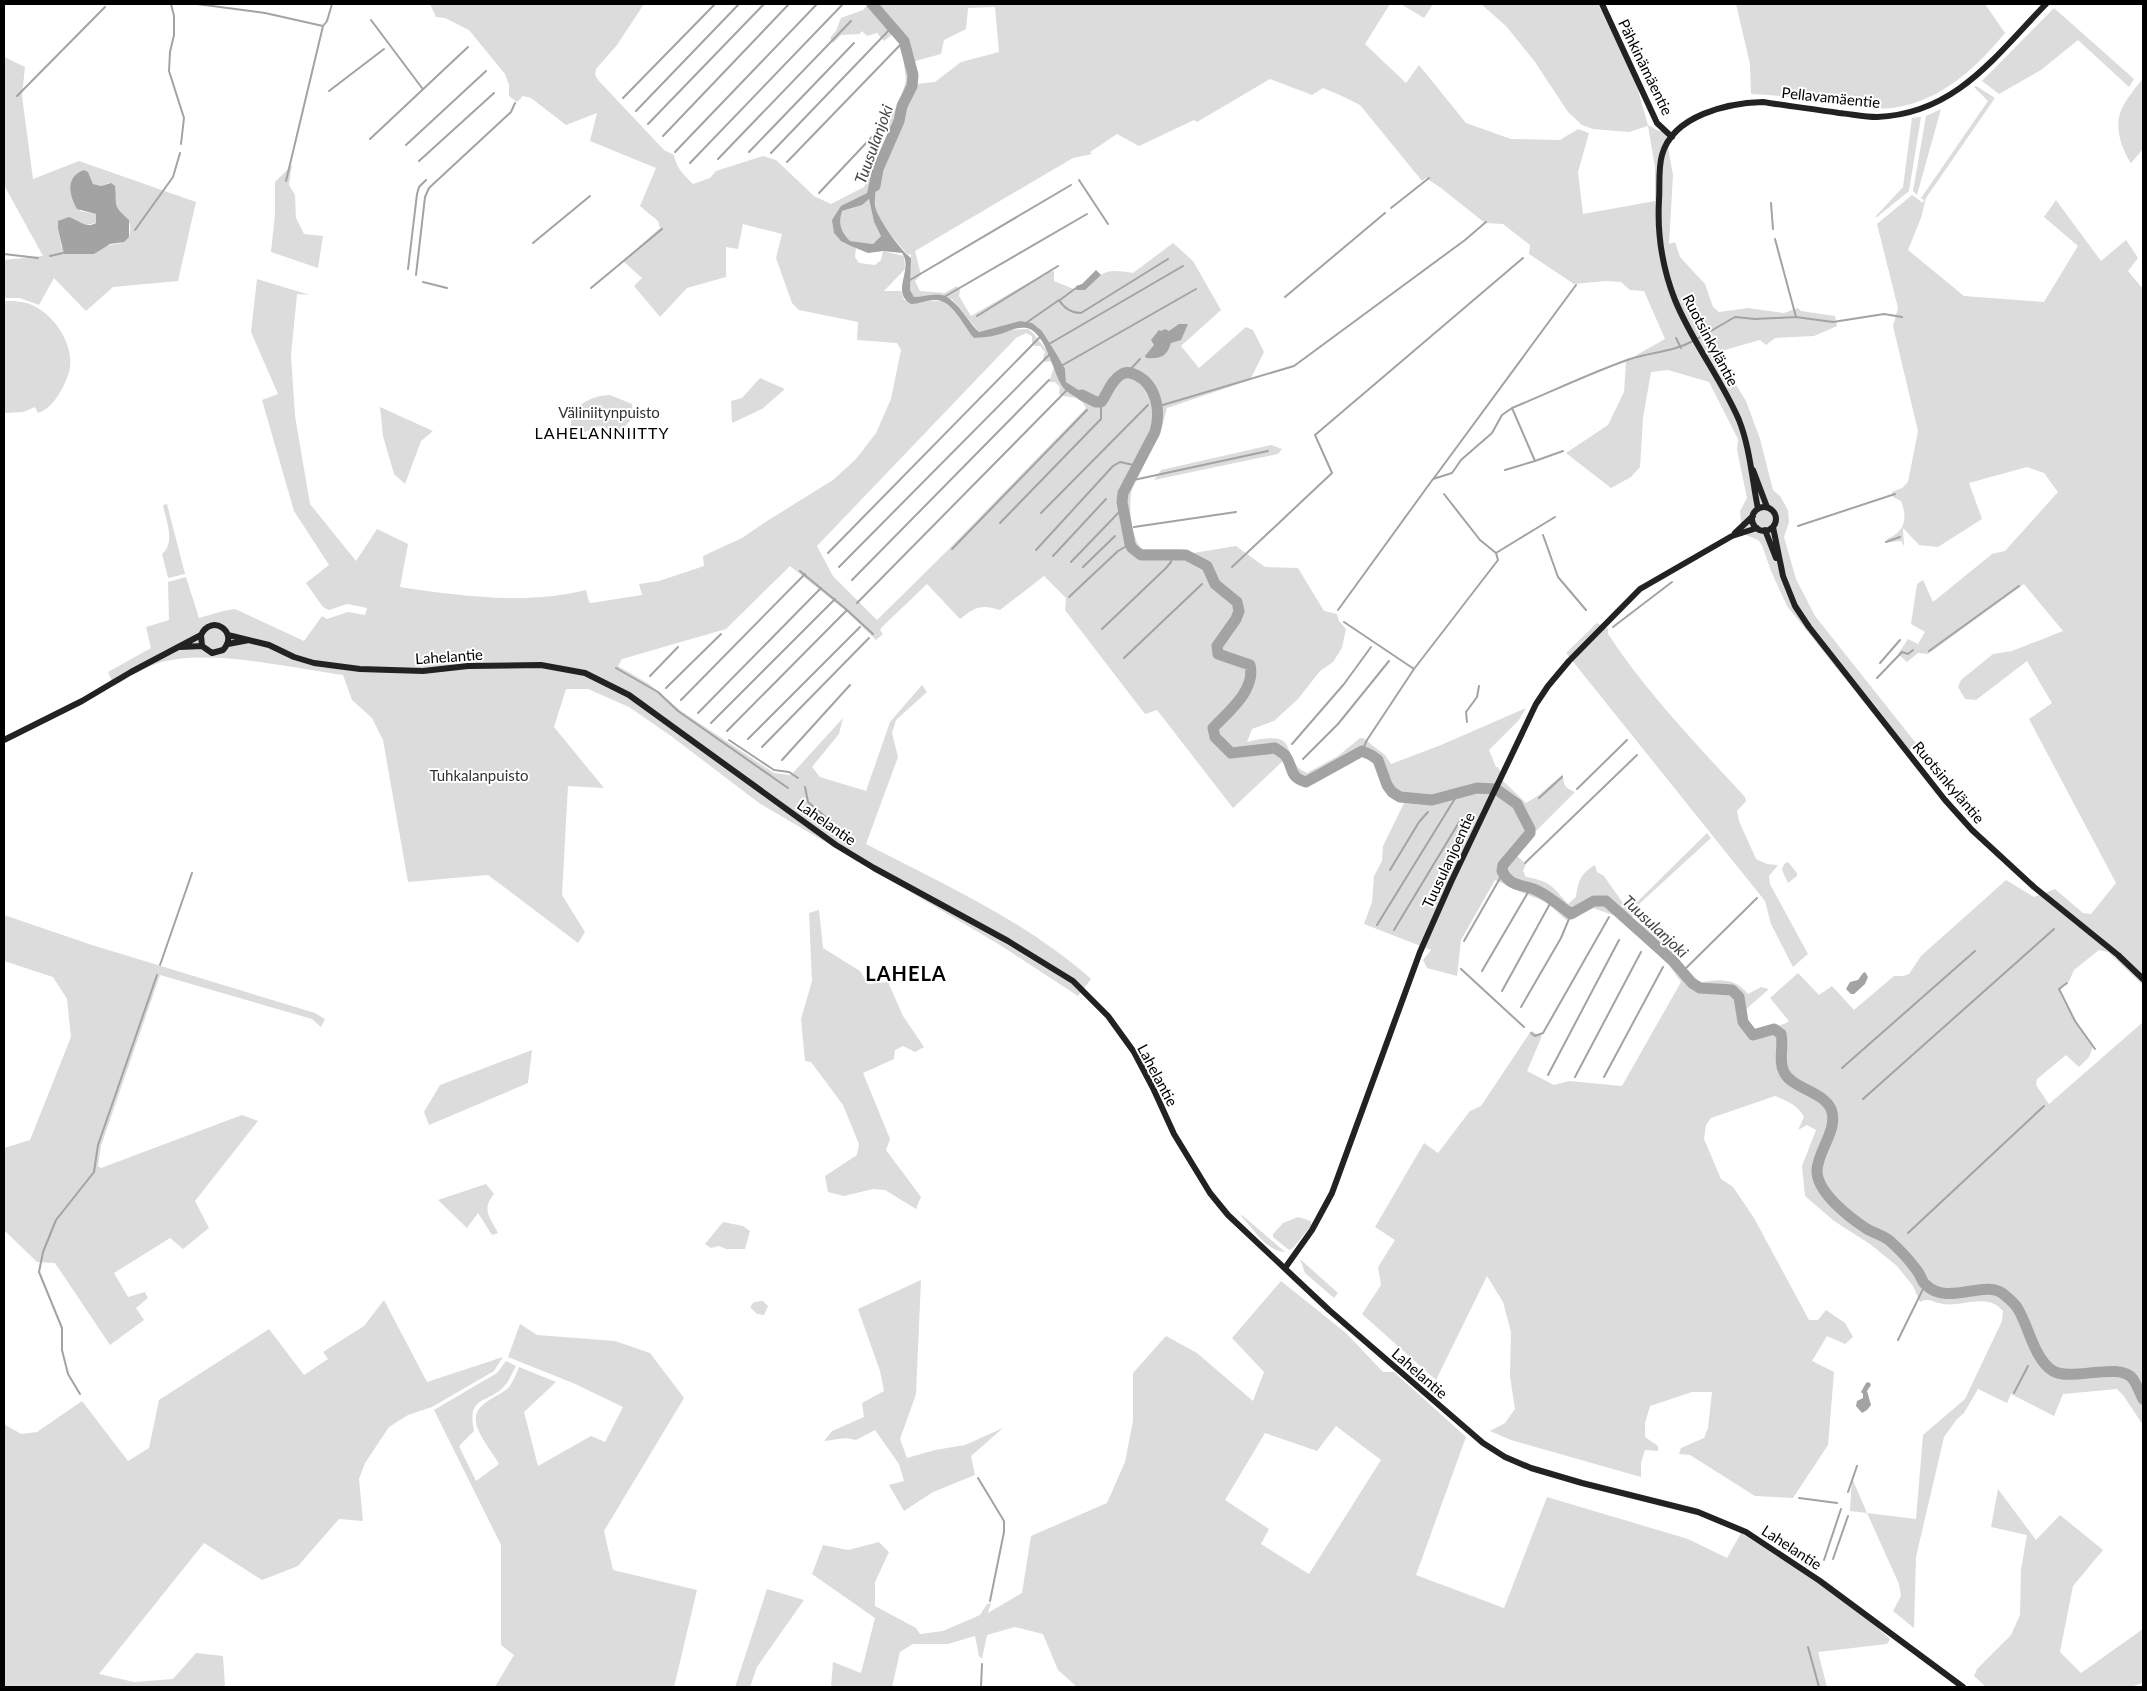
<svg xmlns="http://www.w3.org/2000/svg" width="2147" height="1691" viewBox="0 0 2147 1691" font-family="Lato,sans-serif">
<rect width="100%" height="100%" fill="#fff"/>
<!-- green -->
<path fill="#dcdcdc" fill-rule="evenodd" d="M430 4H644L617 45 596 69 595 75 598 80 664 150 674 155C676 168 684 175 693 184L710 178 716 171 763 156 776 160 814 196 831 204 864 187 889 133V119L900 102 906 80 901 42 892 35 884 41 877 33 867 36 862 31 860 34 841 35 833 43 830 38 836 31 841 18 863 10 868 4H1390L1365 44 1406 83 1419 65 1466 123 1511 139 1560 140 1578 129 1589 133 1578 172 1583 214 1655 201V167L1648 126 1629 132 1593 129 1582 125 1568 112 1535 62 1506 26 1481 4H1598L1636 83 1648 125 1659 131 1665 130 1673 175 1669 244 1675 242 1680 257 1705 284 1713 307 1719 312 1748 308 1784 313 1798 308 1801 311 1835 316 1837 326 1814 336 1775 338 1766 345 1760 340 1725 350 1721 360 1746 401 1760 439 1773 490 1780 496 1788 510 1789 522 1784 537 1796 579 1815 616 1915 742H1920L1905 754 1787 606 1771 571 1762 545 1758 540 1746 535 1741 523 1740 511 1747 498 1737 450 1738 439 1709 382 1668 370 1651 372 1643 418 1640 467 1631 477 1611 488 1566 453 1608 425 1624 392 1626 361 1665 339 1644 291 1630 290 1621 282 1605 281 1574 284 1529 254 1530 245 1503 224 1485 223 1441 188 1426 178 1422 181 1360 105 1342 96 1323 88 1312 95 1270 79 1197 122 1194 120 1139 146 1117 134 1090 152 1092 154 1073 158 915 251 921 275 915 281 920 291 945 293 957 286 960 290 959 296 971 316 1047 272 1054 271V281L1076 290H1085C1104 270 1106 269 1133 273L1173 243 1193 261 1221 310 1181 346 1199 368 1246 327 1253 330 1264 352 1250 380 1167 408 1161 430 1132 489C1128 506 1131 535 1141 549H1181L1193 553 1236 546 1265 567 1298 568 1324 611 1337 614 1339 621 1346 629 1342 648 1333 662 1320 671 1298 699 1274 721 1252 729 1247 742C1307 728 1275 758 1307 773L1338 756 1360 738H1363L1385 755 1391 764 1441 745 1526 708 1519 720 1489 750 1496 767H1498L1501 773V779L1526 803 1539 795 1563 774C1563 785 1565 788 1575 792L1533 834 1516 855 1526 864 1523 871 1526 877C1550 881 1552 886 1568 904L1576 897C1578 881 1581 873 1595 865L1597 872 1604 876 1625 906 1636 903 1707 833 1711 838 1637 906 1632 918 1664 941 1698 983C1717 979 1735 977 1748 994L1761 987 1769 989 1744 1011 1747 1023 1755 1031C1765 1024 1779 1029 1789 1021L1770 998 1798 973 1819 995 1832 986 1854 1010 1894 976H1903L1909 974 1921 956 2006 880 2034 897 2055 889 2083 913 2091 914 2116 883 2029 719 2052 703 2027 661 1976 700 1965 699 1958 687 1961 680 1993 654 2012 651 2063 631 2024 584 1928 654 1918 653 1907 662 1898 654 1908 639 1918 644 1925 632 1911 624 1917 584 1923 580 1933 602 1992 554 2005 551 2058 492 2044 473 2027 467 1969 483 1982 519 1938 547 1919 545 1903 528 1904 546 1901 541 1888 542 1887 539C1905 531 1908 519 1901 501L1893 497 1892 492 1902 488 1908 482 1918 431 1893 326 1898 308 1877 224 1912 195 1923 203 1924 200 1921 198 1988 101 1974 87 1976 86 1995 98 1926 198 1921 218 1908 250 1964 296 2044 302 2078 246 2044 217 2056 200 2101 261 2126 240 2138 258 2128 271 2143 289V985L2108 952 2099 950 2074 970 2069 981 2061 989 2060 994 2074 1020 2093 1047 2089 1057 2079 1067 2066 1055 2037 1079 2036 1085 2049 1104 2143 1022V1425L2123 1395 2117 1389 2063 1394 2054 1416 2011 1394 2007 1403 1978 1389 1964 1413 1957 1419 1944 1437 1916 1557 1914 1628 1893 1611 1901 1596 1899 1584 1867 1513 1850 1511 1852 1478 1867 1513 1916 1519 1923 1435 1965 1399 2002 1321 2003 1311C1987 1292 1963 1307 1943 1304 1935 1303 1928 1297 1920 1302L1913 1286 1897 1266 1870 1244 1834 1221 1805 1196 1802 1166 1816 1130 1807 1125 1798 1130 1804 1117C1798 1105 1787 1101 1775 1096L1711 1118 1706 1125 1704 1139 1721 1179 1733 1187 1754 1218 1809 1320H1818L1826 1310 1845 1323 1853 1337 1845 1344 1827 1336 1812 1361 1834 1372 1828 1445 1793 1498 1755 1496 1690 1455 1679 1454 1681 1448 1704 1438 1708 1428 1712 1392H1692L1650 1406 1645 1423V1437L1658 1446V1451L1645 1450 1641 1463V1477L1511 1440 1490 1431 1505 1423 1515 1409 1510 1376 1511 1332 1503 1302 1487 1276 1436 1380 1362 1314 1381 1285 1378 1267 1395 1240 1375 1227 1424 1143 1438 1153 1470 1111 1481 1106 1531 1031 1542 1036 1527 1071 1554 1085 1569 1081 1622 1086 1681 982 1668 964 1619 917 1593 908 1566 920 1546 902 1521 892 1495 880 1461 940 1457 976 1427 968 1423 960 1431 950 1364 924 1372 902 1374 876 1382 861 1383 846 1405 801 1392 791 1373 757 1359 756 1306 783 1297 780 1285 759 1233 808 1157 710 1145 714 1065 610 1066 598 1044 576 1000 610C981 604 975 607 960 619L927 584 882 627 880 630 883 634 876 640 846 611 790 566 726 629 622 659 618 666 649 684 681 711 774 773 791 775 843 718 839 734 812 767 820 777 866 791 890 722 922 685 927 692 896 720 892 733 898 757 866 844C943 884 1026 921 1091 979L1078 996 1000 945 759 803 671 736 629 707 588 689H566L554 727 604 788 568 786 562 895 585 932 578 943 488 875 408 882 383 740 372 718 352 700 343 675C293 668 202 647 156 664 141 669 128 678 114 686L108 672 151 648 146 627 169 620 168 582 186 577 199 618 223 611 235 609 304 641 322 616 327 619 348 612 365 615 367 608 347 604 329 610 323 607 306 583 329 565 294 511 262 400 278 394 251 332 257 279 310 295 297 294 291 355 295 416 310 504 356 561 377 529 408 544 400 587C459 596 527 605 586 590L589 602 591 603 642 595 639 584 659 581 704 566 703 556 742 538 767 521 833 480 856 459 876 433 891 399 901 350 897 343 857 340 858 322 799 310 792 303 776 258 782 234 743 224 738 249 726 247V277L687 288 660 317 634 286 642 278 623 261 660 228 658 221 640 206 656 168 590 141 597 113 566 125 531 98 523 96 517 102 509 96V85L505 74 469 30 445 18 436 17ZM995 7 999 52 961 62 935 82 916 84 912 62 941 54 944 40 966 29 968 8ZM872 171 880 172C878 183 874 195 875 207 877 221 899 244 908 255L911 254 910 290 914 298 952 299 979 332 1020 321 1042 331 1065 369 1066 382 1093 399V404L1063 387 1048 352 1033 333 1028 329 1008 330 998 335 974 338C963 326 957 310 944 301L904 300 901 291H884L905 269 904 256 883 251 881 260 875 265 859 263 855 257 856 248 835 233 842 206 867 193ZM1026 333 1032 336V343L1035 346H1040L1045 352 1043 358 1045 362 1050 361 1054 367 1049 382H1055L1060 387 1059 394C1069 400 1079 393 1086 408L948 550 877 620 833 576 817 546 1016 338Z
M1401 4H1433L1424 18Z
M1736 4H1985L2005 33C1977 67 1943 99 1898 107 1877 111 1854 106 1834 103 1806 99 1778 95 1751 94L1750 64Z
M2054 8 2134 79 2129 87 2078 40 2041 70 1999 94 1982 81Z
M4 57 25 67 22 96 33 179 79 161 196 202 178 281 113 287 86 311 54 278 39 305 20 298H4V260L43 256 4 185ZM88 172 93 184 101 186 109 183 115 188C115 195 113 203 117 209 124 220 134 217 129 237L121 243 105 246 94 254H77L62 248 58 229 74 219 85 225 96 223V214L80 211Z
M2143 78V149L2131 163C2126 156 2124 150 2121 142 2112 112 2127 100 2143 78Z
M1941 109 1917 195 1913 191 1926 116Z
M1921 117 1909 191 1877 217H1875L1903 187 1912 118Z
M292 165 289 185 295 195 296 218 304 234 323 236 318 268 271 252 275 214V182Z
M869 199 874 222 881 236 873 244 849 241C841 232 838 224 842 211L853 208Z
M4 301C14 301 25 301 34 306 55 316 73 344 70 367 69 374 65 383 62 389 56 399 50 409 38 413L35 407 23 412 4 413Z
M760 378 785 389 762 409 732 423 731 401 742 398Z
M610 395 632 404 633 417 619 434 599 426 571 438C567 411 584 396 610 395Z
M380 407 433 431 421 441 405 484 394 474 383 436Z
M1271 445 1282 449 1278 454 1154 480 1161 470Z
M167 504 185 574 168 578 162 554C176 542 166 521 163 505Z
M1597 623 1608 629V634C1647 693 1697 745 1745 797L1746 801 1737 811 1739 821 1756 859 1767 864 1778 865 1769 876 1770 884 1808 954 1793 967 1771 924 1765 901 1566 653Z
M1788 862 1797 873V876L1788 883 1782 870 1784 864Z
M819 910 823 948 860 971 868 984 888 982 903 1016 924 1047 915 1052 903 1046 895 1050 894 1059 863 1073 890 1139 886 1150 921 1197 916 1209 885 1190 873 1189 844 1196 828 1192 825 1176 857 1155 859 1144 843 1105 811 1062 805 1061 801 1019 812 981 809 913Z
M4 915 92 945 315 1013 325 1019 321 1027 312 1019 160 975 101 1146 98 1166 101 1168 242 1115 258 1121 195 1201 209 1228 183 1249 170 1238 114 1273 128 1297 145 1292 148 1298 136 1308 144 1320 110 1345 55 1263 37 1262 4 1230V1148L30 1140 71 1037 67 999 53 977 4 961Z
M532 1050 528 1083 429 1125 424 1112 440 1085Z
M486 1184 494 1194C481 1210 490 1217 498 1233L492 1235 478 1213 467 1228 438 1200Z
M1242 1215 1285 1252C1266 1251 1253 1228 1241 1216Z
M1298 1217 1311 1221V1226L1293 1248 1289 1250 1273 1237V1234L1283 1223Z
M723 1222 743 1226 750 1231 745 1249H726L719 1246 711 1248 705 1244Z
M1300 1259 1338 1293 1334 1298 1305 1273Z
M921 1280 916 1394 900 1439 907 1458 935 1450 965 1445 1003 1428 971 1456 975 1475 933 1492 904 1511 889 1485 904 1481 899 1464 875 1430 856 1440 846 1438 824 1441 832 1431 864 1417 862 1403 884 1391 880 1371 858 1309Z
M1281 1281 1346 1333 1383 1372H1394L1466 1437 1416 1575 1504 1608 1547 1497 1688 1539 1727 1558 1741 1533 1821 1585 1870 1621 1890 1639 1887 1644 1818 1652 1827 1687H1077L1058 1670 1043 1634 1015 1627 987 1635 982 1659 979 1656 975 1636 948 1644H913L900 1652 892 1687H831L833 1662 861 1673 875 1618 812 1574 823 1545 848 1550 879 1542 889 1552 875 1582V1606L916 1628 920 1634 943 1631 980 1615 987 1604 991 1603 988 1613 1022 1593 1031 1536 1107 1503 1125 1462 1133 1421V1373L1166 1336 1197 1353 1253 1401 1264 1372 1232 1338ZM1336 1426 1381 1460 1309 1574 1261 1544 1269 1529 1225 1500 1265 1433 1317 1451Z
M384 1300 427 1382 503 1357 494 1371 432 1407 408 1415 389 1427 365 1463 359 1479 363 1521 339 1519 298 1566 262 1580 204 1543 99 1674 134 1682 173 1679 196 1653 223 1656 225 1687H4V1424L21 1434 37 1432 82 1401 128 1461 149 1448 159 1400 269 1329 304 1375 328 1359 323 1352 364 1326Z
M763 1301 768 1306 764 1315 757 1314 750 1307 754 1302Z
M520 1324 537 1335 615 1341 650 1353 684 1398 604 1531 613 1570 697 1590 674 1687H495L514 1655 501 1645V1545L434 1410 497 1373 506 1361 516 1366C513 1371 510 1379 506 1384 490 1405 466 1393 474 1431L459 1446 476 1481 499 1464C492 1452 482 1440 477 1427 470 1404 494 1400 508 1388 513 1383 516 1374 519 1367L556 1382 524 1412 538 1466 591 1436 605 1442 623 1407 573 1383 508 1357Z
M1998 1489 2036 1540 2060 1515 2103 1550 2073 1586 2060 1652 2081 1673 2143 1629V1683L2130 1687H1986L1974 1676 1977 1669 2011 1635 2020 1615 2021 1569 2027 1535 1991 1527Z
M767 1589 804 1600 757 1667 750 1687H735Z"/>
<!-- water -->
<path fill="#a3a3a3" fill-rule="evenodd" d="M84 170 88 172 93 184 101 186 111 183 115 186C117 206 112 205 129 220V237L124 242 110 244 94 254H64L58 229V221L69 217C79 220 85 229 96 223V214L77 209C69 195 65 177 84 170Z
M872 170 880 171C878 182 874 195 875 206 877 218 901 251 911 258L910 290 914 297C923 297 934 293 942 295 956 298 968 322 979 332L1020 321 1032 323 1042 331 1057 355 1065 369 1066 382 1093 399 1095 404C1086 403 1067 394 1062 386 1053 372 1046 333 1027 328 1015 326 1007 333 997 335 990 337 982 337 974 338 963 326 952 298 934 300 926 300 919 304 911 304 890 292 914 269 902 253L883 251 868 253 851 246 841 241 834 233 832 220 841 206 867 193ZM869 199 874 222 881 236 873 244 850 241C841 232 838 224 842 211L862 205Z
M1096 270 1101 275 1085 290H1076V286L1082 284Z
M1179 324H1188L1181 340 1171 343C1167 357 1160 359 1146 358L1145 356 1154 345 1151 340 1159 330 1161 331 1165 329 1169 331Z
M1865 972 1868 977 1865 984 1854 994H1851L1846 989 1850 982 1858 980 1863 973Z
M1869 1382 1871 1385 1867 1391 1871 1405 1867 1410 1862 1413 1856 1406 1857 1401 1863 1398V1394L1861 1392 1866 1383Z"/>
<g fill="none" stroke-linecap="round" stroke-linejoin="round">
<!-- stream -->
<path stroke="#a3a3a3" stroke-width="2" d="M171 4 174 16V35L170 52 169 71 184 118 181 144
M197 4 265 13 323 26 286 181
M371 20 422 88
M323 26 327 21 332 4
M329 91 384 49
M17 96 105 7
M623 98 715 4
M636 111 739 4
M648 124 764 4
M663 136 789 4
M370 139 468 47
M406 145 486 71
M675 152 817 4
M749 152 854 43
M771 153 892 27
M718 159 851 21
M419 161 494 93
M787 162 904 41
M690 163 843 4
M1079 180 1108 224
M819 193 885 123
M1771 203 1773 229
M1391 208 1429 178
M135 230 173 177 180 153
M1775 239 1796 317
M533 243 590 196
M4 254 38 258
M50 256 63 253
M408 269 417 194 419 187 426 180
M416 275 425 197 429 188 511 112 515 103
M910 280 1071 185
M423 282 447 288
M591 288 662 229
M944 297 1087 214
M1285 297 1385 213
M1060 300 1076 288
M977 316 1058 266
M1026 323 1059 300C1064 308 1072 313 1081 313L1168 259
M1676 338 1681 348
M1697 339 1735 317 1755 319 1796 317 1833 322 1884 314 1902 317
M1049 344 1183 266
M1061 366 1196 289
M1127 373 1140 359
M1156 407 1294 366 1465 240 1486 222
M1512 408 1535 461 1563 451
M1505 470 1535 461
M1434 478 1576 285
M1129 481 1268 451
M1041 513 1148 405
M1000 523 1101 419V402
M1798 526 1895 494
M1134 527 1236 512
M1543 535 1558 577 1586 610
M1886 542 1900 537
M952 549 1087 410
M1036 550 1113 466 1120 462 1138 466
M828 553 1040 337
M1496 553 1555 517
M1053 556 1106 499
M1071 562 1123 508
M839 567 1050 354
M1083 567 1115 536
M1232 567 1332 473 1315 435 1523 258
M800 571 847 610 873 634
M852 580 1049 380
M1069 597 1118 551 1130 544
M857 603 1068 389
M1338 610 1433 479 1452 473 1461 460 1492 433 1502 415 1512 408C1551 392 1590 373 1630 359 1651 352 1673 352 1693 341
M1344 622 1414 669
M1613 627 1672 582
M1102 629 1166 568 1171 562 1172 554
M1929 651 2019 586
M1124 658 1202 584
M1880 663 1900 640
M616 668 658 692 678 711 788 788
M650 676 678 647
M1877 678 1902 652 1908 654 1913 650
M666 688 721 634
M681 700 805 574
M698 713 821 588
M1467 722 1466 712 1477 697 1479 686
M711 723 835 599
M727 731 847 610
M748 739 860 627
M729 740 774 770 789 772 798 778
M1292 744 1344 684 1371 647
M762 747 869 638
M1362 751 1367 740 1414 669 1498 560 1496 553 1480 540 1444 494
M1303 759 1338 724 1389 661
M782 760 850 685
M805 787 808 802 829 820
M1577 789 1627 740
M1539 798 1562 777
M1525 863 1637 755
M1390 870 1419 822 1428 812
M1377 925 1459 792
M1394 930 1461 819
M1464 941 1503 873
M160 965 192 873
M1461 969 1524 1027
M1482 971 1530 889
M1682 972 1757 898
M2067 983 2059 989 2075 1021 2095 1049
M1502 991 1552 900
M1521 1007 1561 938 1571 914
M1531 1033 1535 1036 1543 1033 1609 917
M1842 1068 1975 951
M1548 1075 1619 940
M1575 1077 1641 952
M1604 1077 1663 967
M1863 1099 2054 929
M1908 1233 2044 1106
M1898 1340 1925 1285
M2014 1393 2028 1366
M80 1394 68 1374 62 1350V1328L39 1272 43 1252 56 1220 94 1172 98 1145 157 975
M978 1478 1004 1521V1532L990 1601
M1848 1492 1857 1466
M1799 1498 1837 1503
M1833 1559 1848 1516
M1824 1560 1841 1509
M1808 1647 1819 1687
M981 1687 982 1664"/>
<!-- river -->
<path stroke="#a3a3a3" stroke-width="11" d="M872 4 904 41 913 75 912 86 902 106 899 121 878 169 875 186
M1082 395 1096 402H1101C1108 393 1111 380 1122 374 1127 371 1131 373 1136 375 1157 385 1161 412 1155 432L1123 493 1122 502 1130 544 1132 548 1141 555H1186L1207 566 1215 584 1237 602 1239 611 1236 619 1217 646 1218 654 1250 665C1256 690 1229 711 1213 728L1215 737 1231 753 1275 748C1278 750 1283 753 1285 755 1294 767 1288 777 1306 782L1362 751 1371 755 1378 760 1387 785 1392 792 1400 797 1432 800 1477 788 1496 789 1517 804 1530 829V833L1503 865 1502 871C1512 889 1522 883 1538 891 1550 897 1560 906 1571 914L1594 901H1606L1673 961 1692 983 1700 988 1732 990 1739 997 1743 1022 1753 1035 1774 1029 1781 1034C1784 1046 1778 1061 1784 1072 1791 1088 1823 1091 1831 1109 1839 1129 1818 1150 1817 1170 1816 1192 1850 1218 1867 1229 1874 1233 1884 1236 1890 1241 1900 1250 1911 1262 1918 1272 1921 1276 1922 1282 1926 1285 1947 1306 1984 1280 2002 1293 2007 1297 2015 1303 2018 1309 2029 1327 2034 1359 2053 1371 2071 1382 2120 1361 2133 1379 2137 1385 2140 1393 2143 1399"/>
<!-- secondary -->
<path stroke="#222" stroke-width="6" d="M1602 4 1657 123 1672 137
M1753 470 1767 507
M1752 519a12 12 0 1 1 24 0a12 12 0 1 1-24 0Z
M1758 509C1752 479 1750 448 1739 420 1721 378 1692 342 1675 300 1662 267 1657 235 1659 200 1660 186 1658 169 1662 155 1673 115 1728 103 1763 102 1788 106 1813 109 1839 113 1851 114 1864 117 1877 117 1956 114 1996 55 2046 4
M1773 527 1783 576 1795 606 1809 627 1945 800 1972 830 2034 887 2118 955 2143 979
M1765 530 1776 558
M1735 533 1753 516
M228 635 269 645 294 657 314 663 360 669 423 671 468 666 541 665 585 673 629 695 836 845 874 868 1008 941 1073 981 1108 1016 1134 1052 1153 1088 1174 1134 1210 1193 1228 1215 1329 1310 1483 1443 1505 1457 1531 1468 1582 1483 1698 1512 1746 1532 1820 1581 1963 1687
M228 644 249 640
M180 647 202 646
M4 740 82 701 131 672 201 635C211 613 240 632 223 650L212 653 202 646 201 635
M1285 1268 1312 1230 1332 1193 1420 952 1451 882 1536 704 1548 686 1569 661 1640 589 1732 536 1757 528"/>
</g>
<g text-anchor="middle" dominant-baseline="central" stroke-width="4" stroke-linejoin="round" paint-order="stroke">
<!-- street labels -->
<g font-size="15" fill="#000" stroke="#fff">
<text transform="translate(1646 67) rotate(64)">Pähkinämäentie</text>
<text transform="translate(1831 97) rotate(6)">Pellavamäentie</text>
<text transform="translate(1711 340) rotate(62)">Ruotsinkyläntie</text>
<text transform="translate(449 656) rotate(-4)">Lahelantie</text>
<text transform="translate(1949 782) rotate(50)">Ruotsinkyläntie</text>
<text transform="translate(827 822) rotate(35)">Lahelantie</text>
<text transform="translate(1448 860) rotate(-65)">Tuusulanjoentie</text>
<text transform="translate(1158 1075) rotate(62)">Lahelantie</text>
<text transform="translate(1420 1373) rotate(41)">Lahelantie</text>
<text transform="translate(1792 1547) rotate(33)">Lahelantie</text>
</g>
<!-- park labels -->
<g font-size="15" fill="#333" stroke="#fff">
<text x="609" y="412">Väliniitynpuisto</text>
<text x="479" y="775">Tuhkalanpuisto</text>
</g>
<!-- water labels -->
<g font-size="16" font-style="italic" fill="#444" stroke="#fff">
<text transform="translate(873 144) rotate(-70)">Tuusulanjoki</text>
<text transform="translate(1656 926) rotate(43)">Tuusulanjoki</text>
</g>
<!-- neighbourhood labels -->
<g font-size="16" letter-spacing="1" fill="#000" stroke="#fff">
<text x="602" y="432">LAHELANNIITTY</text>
</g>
<!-- district labels -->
<g font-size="20" font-weight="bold" letter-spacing="1" fill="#000" stroke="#fff">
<text x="906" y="973">LAHELA</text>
</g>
</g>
<!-- border -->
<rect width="2147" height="1691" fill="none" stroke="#000000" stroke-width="10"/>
</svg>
